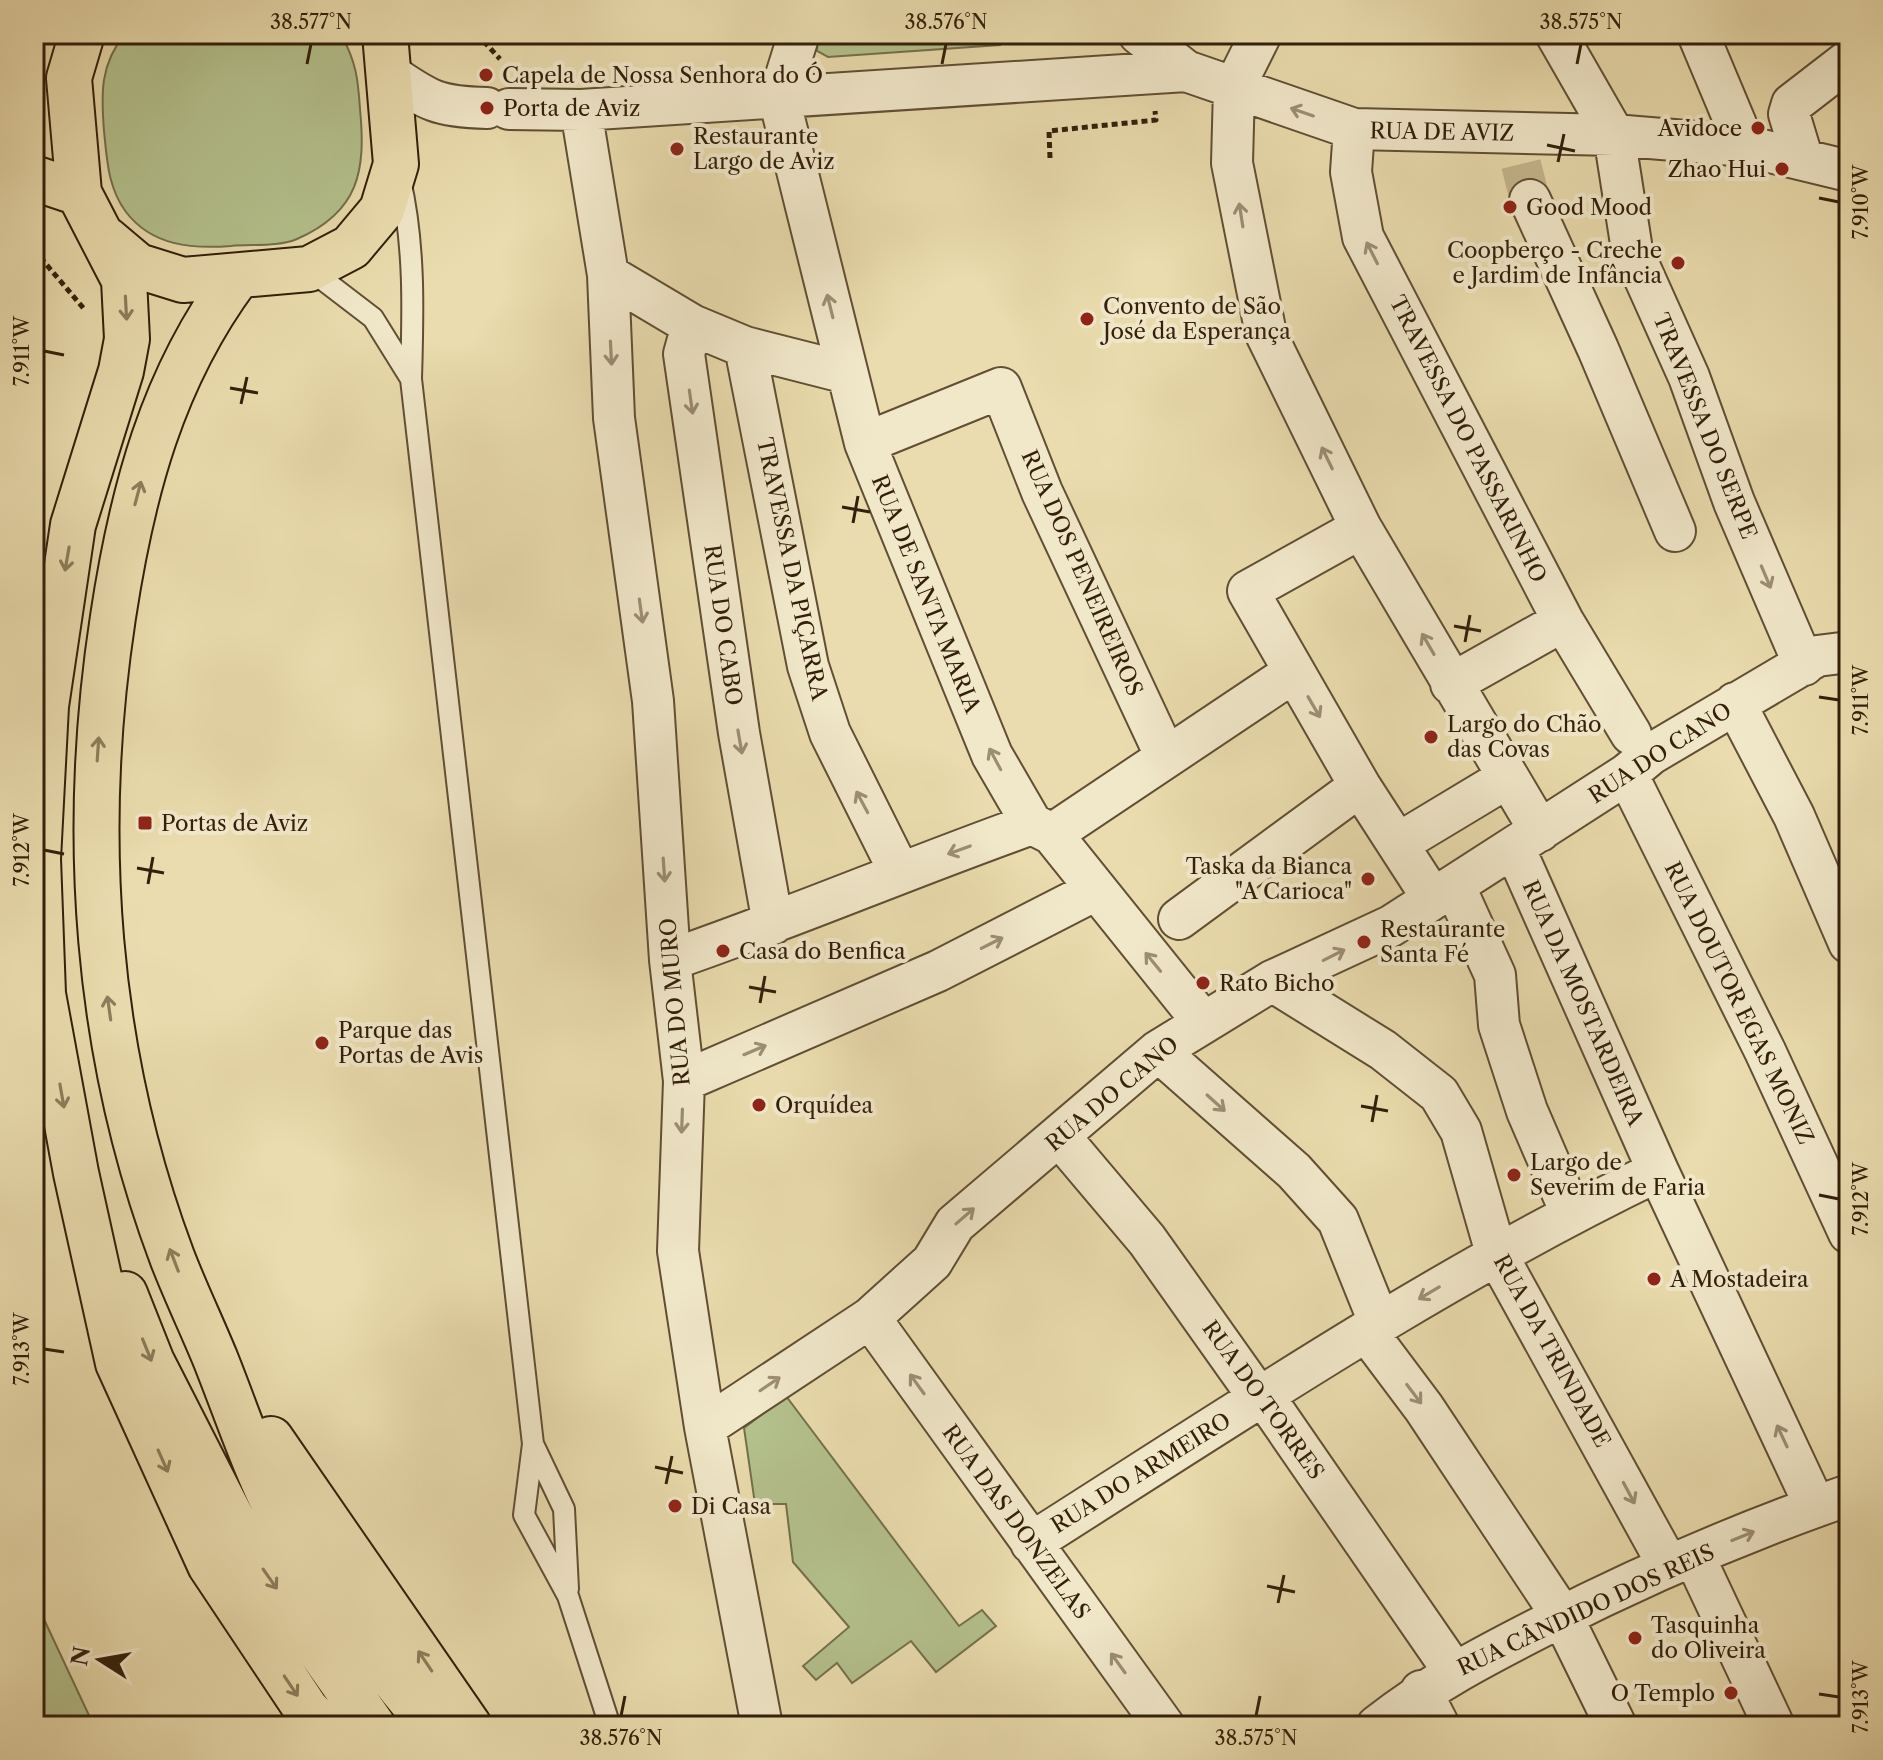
<svg xmlns="http://www.w3.org/2000/svg" width="1883" height="1760" viewBox="0 0 1883 1760" font-family="'Libre Caslon Text',serif">
<rect width="100%" height="100%" fill="#eadcae"/>
<filter id="stains"><feTurbulence type="fractalNoise" baseFrequency=".0025" numOctaves="4"/><feColorMatrix values="0 0 0 0 .2 0 0 0 0 .09 0 0 0 0 .02 0 0 0 .5 -.17"/></filter>
<radialGradient id="worn" r=".72"><stop offset=".6" stop-color="#630" stop-opacity="0"/><stop offset="1" stop-color="#630" stop-opacity=".3"/></radialGradient>
<!-- green -->
<path fill="#b4c18d" stroke="#74704c" stroke-width="2" d="M125 34H341C356 62 358 78 360 109 366 171 359 212 297 239 279 247 251 244 231 246 192 249 152 246 126 212 108 188 107 160 104 131 101 94 100 64 125 34Z
M818 34H1002L1000 45 828 57 817 51Z
M786 1396 959 1626 982 1610 996 1626 936 1672 911 1641 852 1683 837 1663 816 1680 803 1666 849 1627 793 1562 786 1504H755L744 1428Z
M34 1598 94 1726H34Z"/>
<g fill="none" stroke-linecap="round" stroke-linejoin="round">
<!-- street-tunnel -->
<path stroke="#c5b68d" stroke-width="40" stroke-dasharray="40 20" stroke-linecap="butt" d="M1521 164 1530 200"/>
<!-- lane casing -->
<g stroke="#614e34" stroke-width="24">
<path id="lane" d="M400 180C415 245 413 313 411 379L533 1444 524 1515 568 1596 610 1726
M309 269 373 318 411 379
M533 1444 564 1509 568 1589"/>
</g>
<!-- street casing -->
<g stroke="#614e34" stroke-width="44">
<path id="street" d="M1139 34 1186 71 1354 129 1614 135 1745 146 1849 171
M1261 34 1234 88 1232 163 1266 334 1361 528 1540 831
M1556 34 1614 135 1632 250 1689 377 1734 502 1804 665
M1698 34 1745 146
M388 73C428 101 438 107 487 108
M779 98 865 443 992 755 1032 824 1052 834 1203 1022
M779 98 799 34
M509 109 581 110 1186 71
M581 110 608 275 614 418 653 701 670 960 684 1081 678 1251 705 1427 762 1726
M1354 129 1351 172 1363 237 1563 621 1631 734
M1802 157 1789 114 1792 104 1849 60
M1530 200 1598 349 1675 531
M608 275 692 325 745 347 847 373
M692 325 684 354 739 733 773 924
M745 347 808 666 830 733 899 871
M865 443 1001 388 1042 492 1165 755
M1361 528 1248 591 1360 786 1433 899
M1451 684 1563 621
M1735 703 1794 816 1849 943
M1627 774 1765 1051 1849 1233
M1052 834 1294 672
M1399 843 1507 778
M1514 847 1658 1171 1815 1506
M1455 887 1495 975 1499 1025 1527 1111 1571 1213
M1179 919 1360 786
M670 960C792 918 911 867 1032 824
M1272 981 1383 1050 1439 1094 1461 1131 1496 1253 1668 1565
M1158 1051 1294 1171 1338 1220 1379 1322
M684 1081 938 971 1096 890
M1060 1137 1147 1240 1252 1388 1263 1395 1454 1672
M870 1318 1164 1726
M1367 1332 1424 1408 1562 1616 1616 1726
M705 1427 870 1318 932 1262 955 1224 1158 1051 1272 981 1391 926 1627 774 1651 754 1817 656 1849 652
M1031 1543C1236 1413 1438 1277 1658 1171
M1694 1556 1774 1726
M1421 1691 1439 1726
M1377 1726C1430 1684 1486 1655 1545 1625 1643 1575 1745 1531 1849 1495"/>
</g>
<!-- primary casing -->
<g stroke="#331f0b" stroke-width="48">
<path id="primary" d="M82 34 69 78 79 193 124 280 127 339 121 371 73 525 46 706 38 859 43 994 76 1173 118 1363 210 1565 306 1709 322 1726
M34 178 79 193
M106 239 138 266 183 280 309 269 351 247 382 210 396 164 385 34
M238 276C162 378 132 492 113 617 80 832 95 1052 172 1257 185 1291 201 1324 215 1358 237 1413 256 1472 284 1524 294 1542 307 1559 319 1576 354 1629 391 1678 432 1726
M125 1294 152 1362 245 1544 373 1726
M271 1439 469 1726"/>
</g>
<!-- path -->
<path stroke="#331f0b" stroke-width="5" stroke-dasharray="6 4" stroke-linecap="butt" d="M477 34 500 59
M1050 158 1049 131 1156 120 1155 111
M34 250 85 310
M34 487 43 475"/>
<!-- lane -->
<use href="#lane" stroke="#f1e8ca" stroke-width="20"/>
<!-- street -->
<use href="#street" stroke="#f1e8ca" stroke-width="40"/>
<!-- primary -->
<use href="#primary" stroke="#eadcae" stroke-width="44"/>
</g>
<!-- one-way arrows -->
<defs><path id="oneway-shaft" d="M-6 0H5M1.5-3L5.5 0L1.5 3" fill="none" stroke-width="1.6" stroke-linecap="round" stroke-linejoin="round" transform="scale(2)"/></defs>
<g stroke="#9c8e74">
<use href="#oneway-shaft" transform="translate(1302 112) rotate(-161)"/>
<use href="#oneway-shaft" transform="translate(1241 215) rotate(-99)"/>
<use href="#oneway-shaft" transform="translate(1372 253) rotate(-117)"/>
<use href="#oneway-shaft" transform="translate(830 306) rotate(-104)"/>
<use href="#oneway-shaft" transform="translate(611 353) rotate(87)"/>
<use href="#oneway-shaft" transform="translate(691 402) rotate(82)"/>
<use href="#oneway-shaft" transform="translate(1327 458) rotate(-116)"/>
<use href="#oneway-shaft" transform="translate(1766 577) rotate(67)"/>
<use href="#oneway-shaft" transform="translate(641 611) rotate(82)"/>
<use href="#oneway-shaft" transform="translate(1428 644) rotate(-120)"/>
<use href="#oneway-shaft" transform="translate(1314 707) rotate(60)"/>
<use href="#oneway-shaft" transform="translate(740 742) rotate(80)"/>
<use href="#oneway-shaft" transform="translate(995 759) rotate(-118)"/>
<use href="#oneway-shaft" transform="translate(862 802) rotate(-118)"/>
<use href="#oneway-shaft" transform="translate(959 850) rotate(160)"/>
<use href="#oneway-shaft" transform="translate(664 870) rotate(86)"/>
<use href="#oneway-shaft" transform="translate(992 943) rotate(-27)"/>
<use href="#oneway-shaft" transform="translate(1334 955) rotate(-27)"/>
<use href="#oneway-shaft" transform="translate(1153 962) rotate(-129)"/>
<use href="#oneway-shaft" transform="translate(755 1050) rotate(-23)"/>
<use href="#oneway-shaft" transform="translate(1216 1103) rotate(42)"/>
<use href="#oneway-shaft" transform="translate(682 1121) rotate(92)"/>
<use href="#oneway-shaft" transform="translate(965 1216) rotate(-41)"/>
<use href="#oneway-shaft" transform="translate(1429 1293) rotate(149)"/>
<use href="#oneway-shaft" transform="translate(770 1384) rotate(-34)"/>
<use href="#oneway-shaft" transform="translate(917 1384) rotate(-126)"/>
<use href="#oneway-shaft" transform="translate(1414 1394) rotate(53)"/>
<use href="#oneway-shaft" transform="translate(1782 1436) rotate(-115)"/>
<use href="#oneway-shaft" transform="translate(1629 1493) rotate(62)"/>
<use href="#oneway-shaft" transform="translate(1743 1536) rotate(-22)"/>
<use href="#oneway-shaft" transform="translate(1118 1663) rotate(-126)"/>
</g>
<g stroke="#8e7e5c">
<use href="#oneway-shaft" transform="translate(126 308) rotate(87)"/>
<use href="#oneway-shaft" transform="translate(138 493) rotate(-75)"/>
<use href="#oneway-shaft" transform="translate(67 559) rotate(100)"/>
<use href="#oneway-shaft" transform="translate(98 749) rotate(-86)"/>
<use href="#oneway-shaft" transform="translate(109 1008) rotate(-98)"/>
<use href="#oneway-shaft" transform="translate(62 1096) rotate(80)"/>
<use href="#oneway-shaft" transform="translate(174 1260) rotate(-111)"/>
<use href="#oneway-shaft" transform="translate(147 1350) rotate(68)"/>
<use href="#oneway-shaft" transform="translate(163 1461) rotate(66)"/>
<use href="#oneway-shaft" transform="translate(270 1579) rotate(55)"/>
<use href="#oneway-shaft" transform="translate(425 1661) rotate(-124)"/>
<use href="#oneway-shaft" transform="translate(291 1686) rotate(56)"/>
</g>
<!-- ticks -->
<path fill="none" stroke="#331f0b" stroke-width="3" d="M307 64 311 44M942 64 946 44M1577 64 1581 44M1547 145 1575 151M1558 162 1564 134M1819 198 1839 202M44 351 64 355M230 388 258 393M241 404 247 377M842 507 870 512M853 523 858 496M1454 626 1481 631M1465 642 1470 615M1819 697 1839 700M44 850 64 854M137 868 164 873M148 884 153 857M749 987 776 992M760 1003 765 976M1361 1106 1388 1111M1372 1122 1377 1095M1819 1195 1839 1199M44 1349 64 1352M655 1467 683 1473M666 1484 672 1456M1267 1586 1295 1592M1278 1603 1284 1575M1819 1694 1839 1697M621 1716 625 1696M1256 1716 1260 1696"/>
<!-- markers -->
<g fill="#8f2418" stroke="#f1e8ca" stroke-width="3">
<circle cx="486" cy="75" r="8"/>
<circle cx="487" cy="108" r="8"/>
<circle cx="1758" cy="128" r="8"/>
<circle cx="677" cy="149" r="8"/>
<circle cx="1782" cy="169" r="8"/>
<circle cx="1510" cy="207" r="8"/>
<circle cx="1678" cy="263" r="8"/>
<circle cx="1087" cy="319" r="8"/>
<circle cx="1431" cy="737" r="8"/>
<rect x="137" y="815" width="16" height="16" rx="4"/>
<circle cx="1368" cy="879" r="8"/>
<circle cx="1364" cy="942" r="8"/>
<circle cx="723" cy="951" r="8"/>
<circle cx="1203" cy="983" r="8"/>
<circle cx="322" cy="1043" r="8"/>
<circle cx="759" cy="1105" r="8"/>
<circle cx="1514" cy="1175" r="8"/>
<circle cx="1654" cy="1279" r="8"/>
<circle cx="675" cy="1506" r="8"/>
<circle cx="1635" cy="1638" r="8"/>
<circle cx="1731" cy="1693" r="8"/>
</g>
<g text-anchor="middle" dominant-baseline="central" stroke-width="8" stroke-linejoin="round" paint-order="stroke">
<!-- poi labels -->
<g font-size="22" fill="#331f0b" stroke="#f1e8ca" text-anchor="start">
<text x="502" y="75">Capela de Nossa Senhora do Ó</text>
<text x="503" y="108">Porta de Aviz</text>
<text x="1742" y="128" text-anchor="end">Avidoce</text>
<text x="693" y="136">Restaurante<tspan x="693" dy="25">Largo de Aviz</tspan></text>
<text x="1766" y="169" text-anchor="end">Zhao Hui</text>
<text x="1526" y="207">Good Mood</text>
<text x="1662" y="250" text-anchor="end">Coopberço - Creche<tspan x="1662" dy="25">e Jardim de Infância</tspan></text>
<text x="1103" y="306">Convento de São<tspan x="1103" dy="25">José da Esperança</tspan></text>
<text x="1447" y="724">Largo do Chão<tspan x="1447" dy="25">das Covas</tspan></text>
<text x="161" y="823">Portas de Aviz</text>
<text x="1352" y="866" text-anchor="end">Taska da Bianca<tspan x="1352" dy="25">"A Carioca"</tspan></text>
<text x="1380" y="929">Restaurante<tspan x="1380" dy="25">Santa Fé</tspan></text>
<text x="739" y="951">Casa do Benfica</text>
<text x="1219" y="983">Rato Bicho</text>
<text x="338" y="1030">Parque das<tspan x="338" dy="25">Portas de Avis</tspan></text>
<text x="775" y="1105">Orquídea</text>
<text x="1530" y="1162">Largo de<tspan x="1530" dy="25">Severim de Faria</tspan></text>
<text x="1670" y="1279">A Mostadeira</text>
<text x="691" y="1506">Di Casa</text>
<text x="1651" y="1625">Tasquinha<tspan x="1651" dy="25">do Oliveira</tspan></text>
<text x="1715" y="1693" text-anchor="end">O Templo</text>
</g>
<!-- street labels -->
<g font-size="22" fill="#331f0b" stroke="#f1e8ca">
<text transform="translate(1442 132) rotate(1)">RUA DE AVIZ</text>
<text transform="translate(1705 426) rotate(68)">TRAVESSA DO SERPE</text>
<text transform="translate(1468 439) rotate(63)">TRAVESSA DO PASSARINHO</text>
<text transform="translate(792 569) rotate(78)">TRAVESSA DA PIÇARRA</text>
<text transform="translate(1082 573) rotate(66)">RUA DOS PENEIREIROS</text>
<text transform="translate(926 594) rotate(68)">RUA DE SANTA MARIA</text>
<text transform="translate(723 625) rotate(82)">RUA DO CABO</text>
<text transform="translate(1660 753) rotate(-33)">RUA DO CANO</text>
<text transform="translate(675 1002) rotate(-95)">RUA DO MURO</text>
<text transform="translate(1583 1003) rotate(66)">RUA DA MOSTARDEIRA</text>
<text transform="translate(1739 1003) rotate(64)">RUA DOUTOR EGAS MONIZ</text>
<text transform="translate(1112 1094) rotate(-40)">RUA DO CANO</text>
<text transform="translate(1552 1351) rotate(61)">RUA DA TRINDADE</text>
<text transform="translate(1263 1400) rotate(54)">RUA DO TORRES</text>
<text transform="translate(1141 1473) rotate(-32)">RUA DO ARMEIRO</text>
<text transform="translate(1016 1522) rotate(54)">RUA DAS DONZELAS</text>
<text transform="translate(1586 1610) rotate(-25)">RUA CÂNDIDO DOS REIS</text>
</g>
</g>
<!-- margin -->
<rect width="1883" height="1760" fill="none" stroke="#eadcae" stroke-width="88"/>
<!-- north arrow -->
<g transform="translate(100 1660) rotate(281)" stroke="#f1e8ca" stroke-width="6" paint-order="stroke">
<path d="M0-6L14 30L0 20L-14 30Z" fill="#331f0b"/>
<text y="-12" font-size="22" font-weight="bold" text-anchor="middle" fill="#331f0b">N</text>
</g>
<rect x="44" y="44" width="1795" height="1672" fill="none" stroke="#331f0b" stroke-width="3"/>
<g font-size="20" text-anchor="middle" fill="#331f0b">
<text x="311" y="29">38.577°N</text>
<text x="946" y="29">38.576°N</text>
<text x="1581" y="29">38.575°N</text>
<text transform="translate(1861 202) rotate(-90)" y="7">7.910°W</text>
<text transform="translate(22 351) rotate(-90)" y="7">7.911°W</text>
<text transform="translate(1861 700) rotate(-90)" y="7">7.911°W</text>
<text transform="translate(22 850) rotate(-90)" y="7">7.912°W</text>
<text transform="translate(1861 1199) rotate(-90)" y="7">7.912°W</text>
<text transform="translate(22 1349) rotate(-90)" y="7">7.913°W</text>
<text transform="translate(1861 1697) rotate(-90)" y="7">7.913°W</text>
<text x="621" y="1745">38.576°N</text>
<text x="1256" y="1745">38.575°N</text>
</g>
<rect width="100%" height="100%" filter="url(#stains)"/>
<rect width="100%" height="100%" fill="url(#worn)"/>
</svg>
